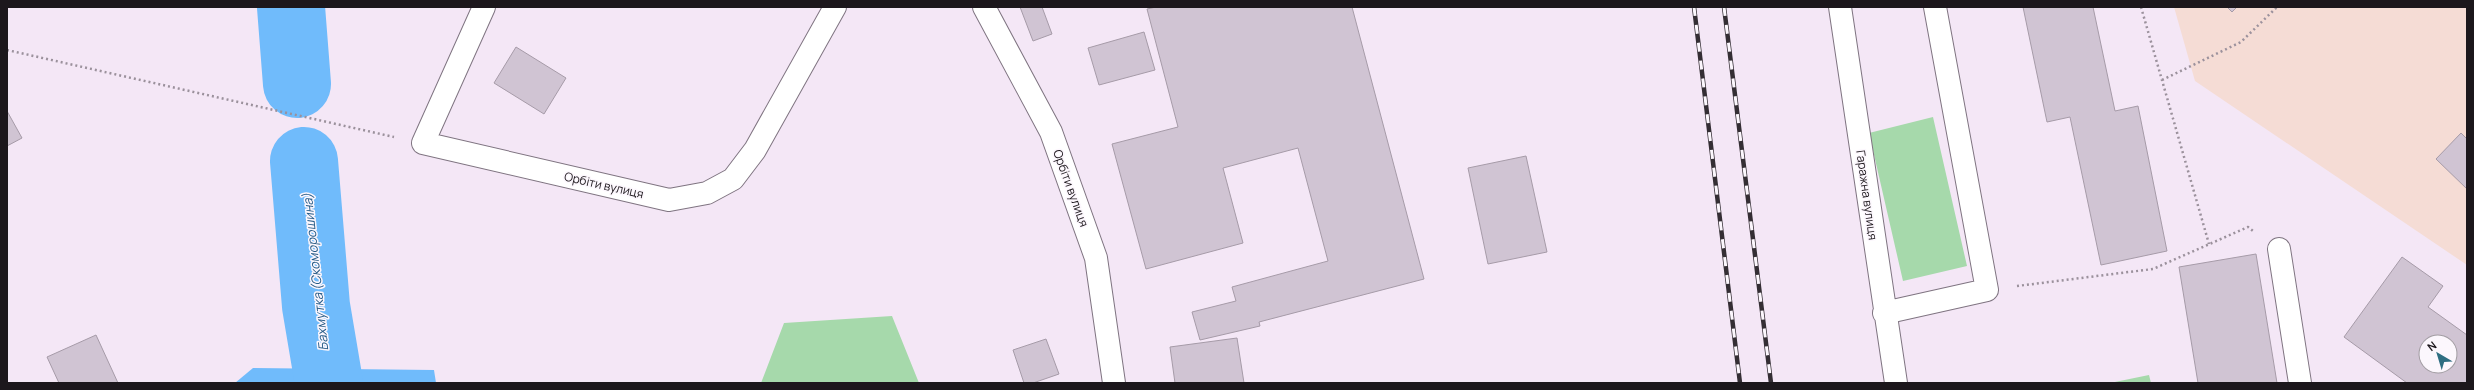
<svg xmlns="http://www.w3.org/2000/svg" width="2474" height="390" viewBox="0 0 2474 390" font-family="Manrope,sans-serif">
<rect width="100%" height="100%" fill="#f4e7f6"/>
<!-- medical -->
<path fill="#f5dcd5" d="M2174 7H2467V265L2195 81Z"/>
<!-- green -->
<path fill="#a6d9ab" d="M1933 117 1967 266 1903 281 1869 133Z
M892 316 919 383H761L784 323Z
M2149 375 2151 383H2110Z"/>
<!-- water -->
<path fill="#70bbfb" d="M253 368 434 370 436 383H235Z"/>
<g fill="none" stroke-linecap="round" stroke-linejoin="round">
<!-- river -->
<path stroke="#70bbfb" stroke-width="68" d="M291 7 297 84
M304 161 316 306 329 383"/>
</g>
<!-- building -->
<path fill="#d0c4d3" stroke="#a69ba8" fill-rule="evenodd" d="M1020 7H1042L1052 34 1033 41Z
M1156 7H1352L1424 279 1259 322 1260 326 1200 340 1192 312 1236 301 1232 287 1328 261 1298 148 1223 168 1243 243 1146 269 1112 144 1178 127 1147 9Z
M2023 7H2093L2115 111 2138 106 2167 251 2101 265 2070 117 2047 122Z
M2227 7H2237L2232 12Z
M1144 32 1155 70 1099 85 1088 48Z
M516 47 566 78 544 114 494 83Z
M7 111 22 138 7 146Z
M2461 133 2467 139V189L2436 159Z
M1526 156 1547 252 1488 264 1468 168Z
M2256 254 2277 383H2198L2179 267Z
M2402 257 2443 286 2428 307 2467 335V383H2407L2344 337ZM2426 342H2450V366H2426Z
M96 335 118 383H59L47 357Z
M1237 338 1244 383H1175L1170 347Z
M1046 339 1059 374 1033 383H1024L1013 350Z"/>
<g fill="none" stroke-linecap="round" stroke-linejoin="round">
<!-- minor casing -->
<g stroke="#7f7481" stroke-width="24">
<path id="minor" d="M484 7 423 143 669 200 707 193 733 179 755 150 835 7
M984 7 1051 132 1096 258 1114 383
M1840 7 1896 383
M2279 249 2300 383
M1884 313 1987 290 1935 7"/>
</g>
<!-- path -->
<path stroke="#9b919c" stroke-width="2.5" stroke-dasharray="2 3" stroke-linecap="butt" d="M2141 7 2209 244
M7 50 394 137
M2162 80 2241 42 2277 7
M2017 286 2153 269 2248 227 2253 231"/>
<!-- minor -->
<use href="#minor" stroke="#fff" stroke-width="22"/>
<!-- rail casing -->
<g stroke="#342e34" stroke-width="4.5">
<path id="rail" d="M1694 7 1740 383
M1724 7 1771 383"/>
</g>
<!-- rail -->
<use href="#rail" stroke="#fcf7fd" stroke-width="3" stroke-dasharray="9" stroke-linecap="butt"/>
</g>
<g text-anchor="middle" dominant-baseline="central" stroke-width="3" stroke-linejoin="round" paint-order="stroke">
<!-- street labels -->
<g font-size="12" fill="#1c171c" stroke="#fcf7fd">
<text transform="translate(604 185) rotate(13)">Орбіти вулиця</text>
<text transform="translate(1071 188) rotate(70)">Орбіти вулиця</text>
<text transform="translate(1867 195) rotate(82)">Гаражна вулиця</text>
</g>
<!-- water labels -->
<g font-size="13" font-style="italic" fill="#265b86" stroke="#fcf7fd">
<text transform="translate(315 272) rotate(-96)">Бахмутка (Скоморошина)</text>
</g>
</g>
<!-- border -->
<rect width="2474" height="390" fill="none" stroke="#1c171c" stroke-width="16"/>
<!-- north arrow -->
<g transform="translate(2438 354) rotate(322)"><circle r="19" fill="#fcf7fd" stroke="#a29da3"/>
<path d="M0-3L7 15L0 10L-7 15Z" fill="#2e6e82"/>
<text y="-6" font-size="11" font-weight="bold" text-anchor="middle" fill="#1c171c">N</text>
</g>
</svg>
